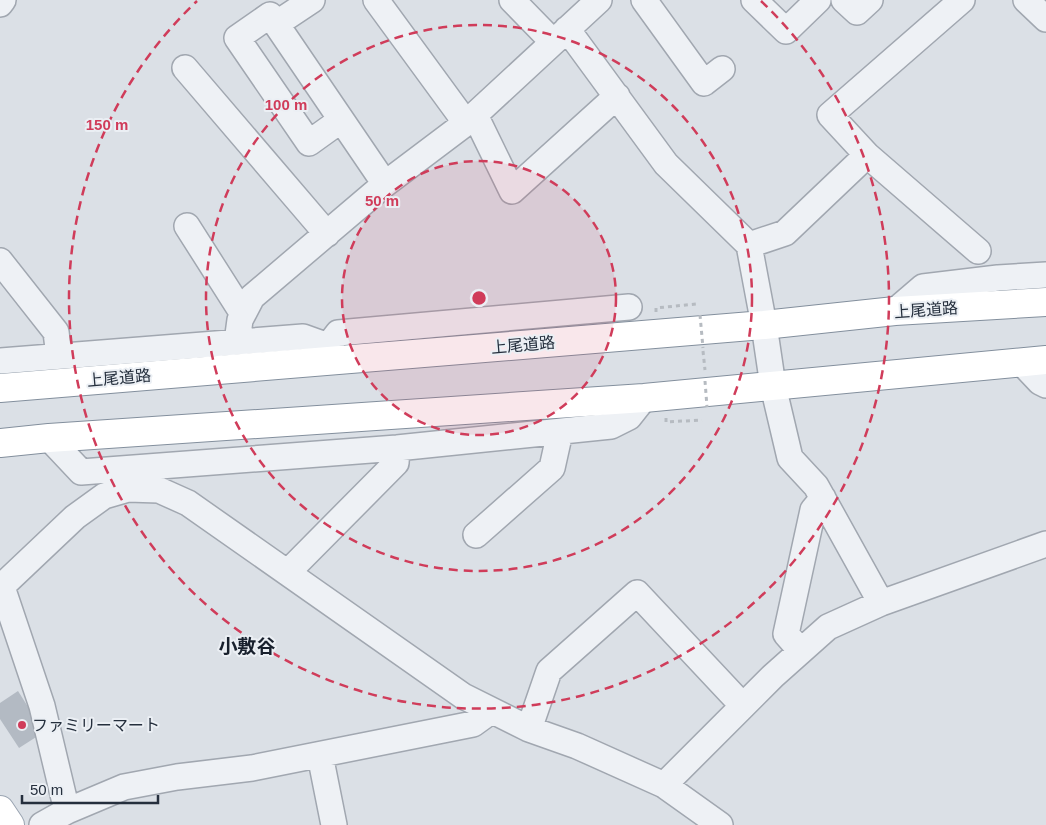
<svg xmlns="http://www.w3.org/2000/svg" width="1046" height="825" viewBox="0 0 1046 825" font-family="Arial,'Noto Sans JP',sans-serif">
<rect width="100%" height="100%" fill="#dbe0e6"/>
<!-- building -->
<path fill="#b3bac3" d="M18 691 44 732 19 748 0 719V703Z"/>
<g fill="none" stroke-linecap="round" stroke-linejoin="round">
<!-- minor casing -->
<g stroke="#a1a7b0" stroke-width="28">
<path id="minor" d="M376 0 466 123
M512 0 553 42
M644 0 704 83 722 69
M754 0 786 31 818 0
M844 0 857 12 870 0
M962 0 830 115 867 155 978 251
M1026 0 1046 19
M0 4 3 0
M276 24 312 0
M567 29 666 164 749 245 764 325 773 386 790 458 816 486 881 603
M185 68 327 234
M475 115 512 191 617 96
M341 120 309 143 237 38 270 15 385 184
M187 226 243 314
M749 245 785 233 867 155
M0 261 56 332 59 356
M895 311 923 287 998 278 1046 275
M237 342 240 320 252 297 385 184 466 123 599 0
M328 346 338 333 629 307
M0 361 303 337 328 346 339 360
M1022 363 1040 382 1046 385
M49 438 81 472 397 448 611 426 629 417 644 398
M476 535 552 468 560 432
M288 572 396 463 397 448
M2 587 42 706 67 811
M0 588 75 517 104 496 128 489 159 490 188 503 463 696 529 729 577 746 664 785 720 825
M801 651 786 634 813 510 823 498
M529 729 549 671 637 593 743 706
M320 755 334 825
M664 785 773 676 828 627 881 603 1046 544
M42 825 67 811 124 787 177 777 252 768 473 724 491 711"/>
</g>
<!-- major casing -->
<g stroke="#9ba5b2" stroke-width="30">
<path id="major" d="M0 810 10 825"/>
</g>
<!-- highway casing -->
<g stroke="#838f9d" stroke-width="30">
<path id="highway" d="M0 388 764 325 895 311 1046 302
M0 443 49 438 644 398 1046 360"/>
</g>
<!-- path -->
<path stroke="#b6bbc1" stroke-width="3" stroke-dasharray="4 4" stroke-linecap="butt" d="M656 312V308L696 304
M703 351 705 370
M666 418V422L702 420"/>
<!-- minor -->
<use href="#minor" stroke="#eef1f5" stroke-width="25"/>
<!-- major -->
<use href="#major" stroke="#fff" stroke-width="28"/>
<!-- highway -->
<use href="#highway" stroke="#fff" stroke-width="28"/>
<!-- path-bridge -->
<path stroke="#b6bbc1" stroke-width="3" stroke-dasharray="4 4" stroke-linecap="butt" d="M700 315 703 348
M705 381 707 407"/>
</g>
<!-- distance rings -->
<circle cx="479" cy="298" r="137" fill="#d03c5a" fill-opacity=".12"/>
<g fill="none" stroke="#d03c5a" stroke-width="2.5" stroke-dasharray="9 6">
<circle cx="479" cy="298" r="137"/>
<circle cx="479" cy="298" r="273"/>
<path d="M761 1A410 410 0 1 1 197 1"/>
</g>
<!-- markers -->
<circle fill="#d03c5a" stroke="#ebeff4" stroke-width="2" cx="22" cy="725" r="5"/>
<g text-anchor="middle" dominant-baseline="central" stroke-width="4" stroke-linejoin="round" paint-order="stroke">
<!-- street labels -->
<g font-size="16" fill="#252f3d" stroke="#ebeff4">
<text transform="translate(926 310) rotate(-4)">上尾道路</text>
<text transform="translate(523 345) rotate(-5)">上尾道路</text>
<text transform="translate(119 378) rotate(-5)">上尾道路</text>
</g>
<!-- poi labels -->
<g font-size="16" fill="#252f3d" stroke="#ebeff4" text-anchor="start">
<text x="32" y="725">ファミリーマート</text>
</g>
<!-- quarter labels -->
<g font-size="19" font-weight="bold" fill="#18202d" stroke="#ebeff4">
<text x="247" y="646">小敷谷</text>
</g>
</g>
<circle cx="479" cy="298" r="8" fill="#d03c5a" stroke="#ebeff4" stroke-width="2.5"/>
<g font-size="15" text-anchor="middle" font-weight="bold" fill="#d03c5a" stroke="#ebeff4" stroke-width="4" stroke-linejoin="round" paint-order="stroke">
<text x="286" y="110">100 m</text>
<text x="107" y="130">150 m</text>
<text x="382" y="206">50 m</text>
</g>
<!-- scale -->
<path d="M22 795v8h136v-8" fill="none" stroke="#252f3d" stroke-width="2.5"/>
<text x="30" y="795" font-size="15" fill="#252f3d" stroke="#ebeff4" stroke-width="4" paint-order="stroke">50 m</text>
</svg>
